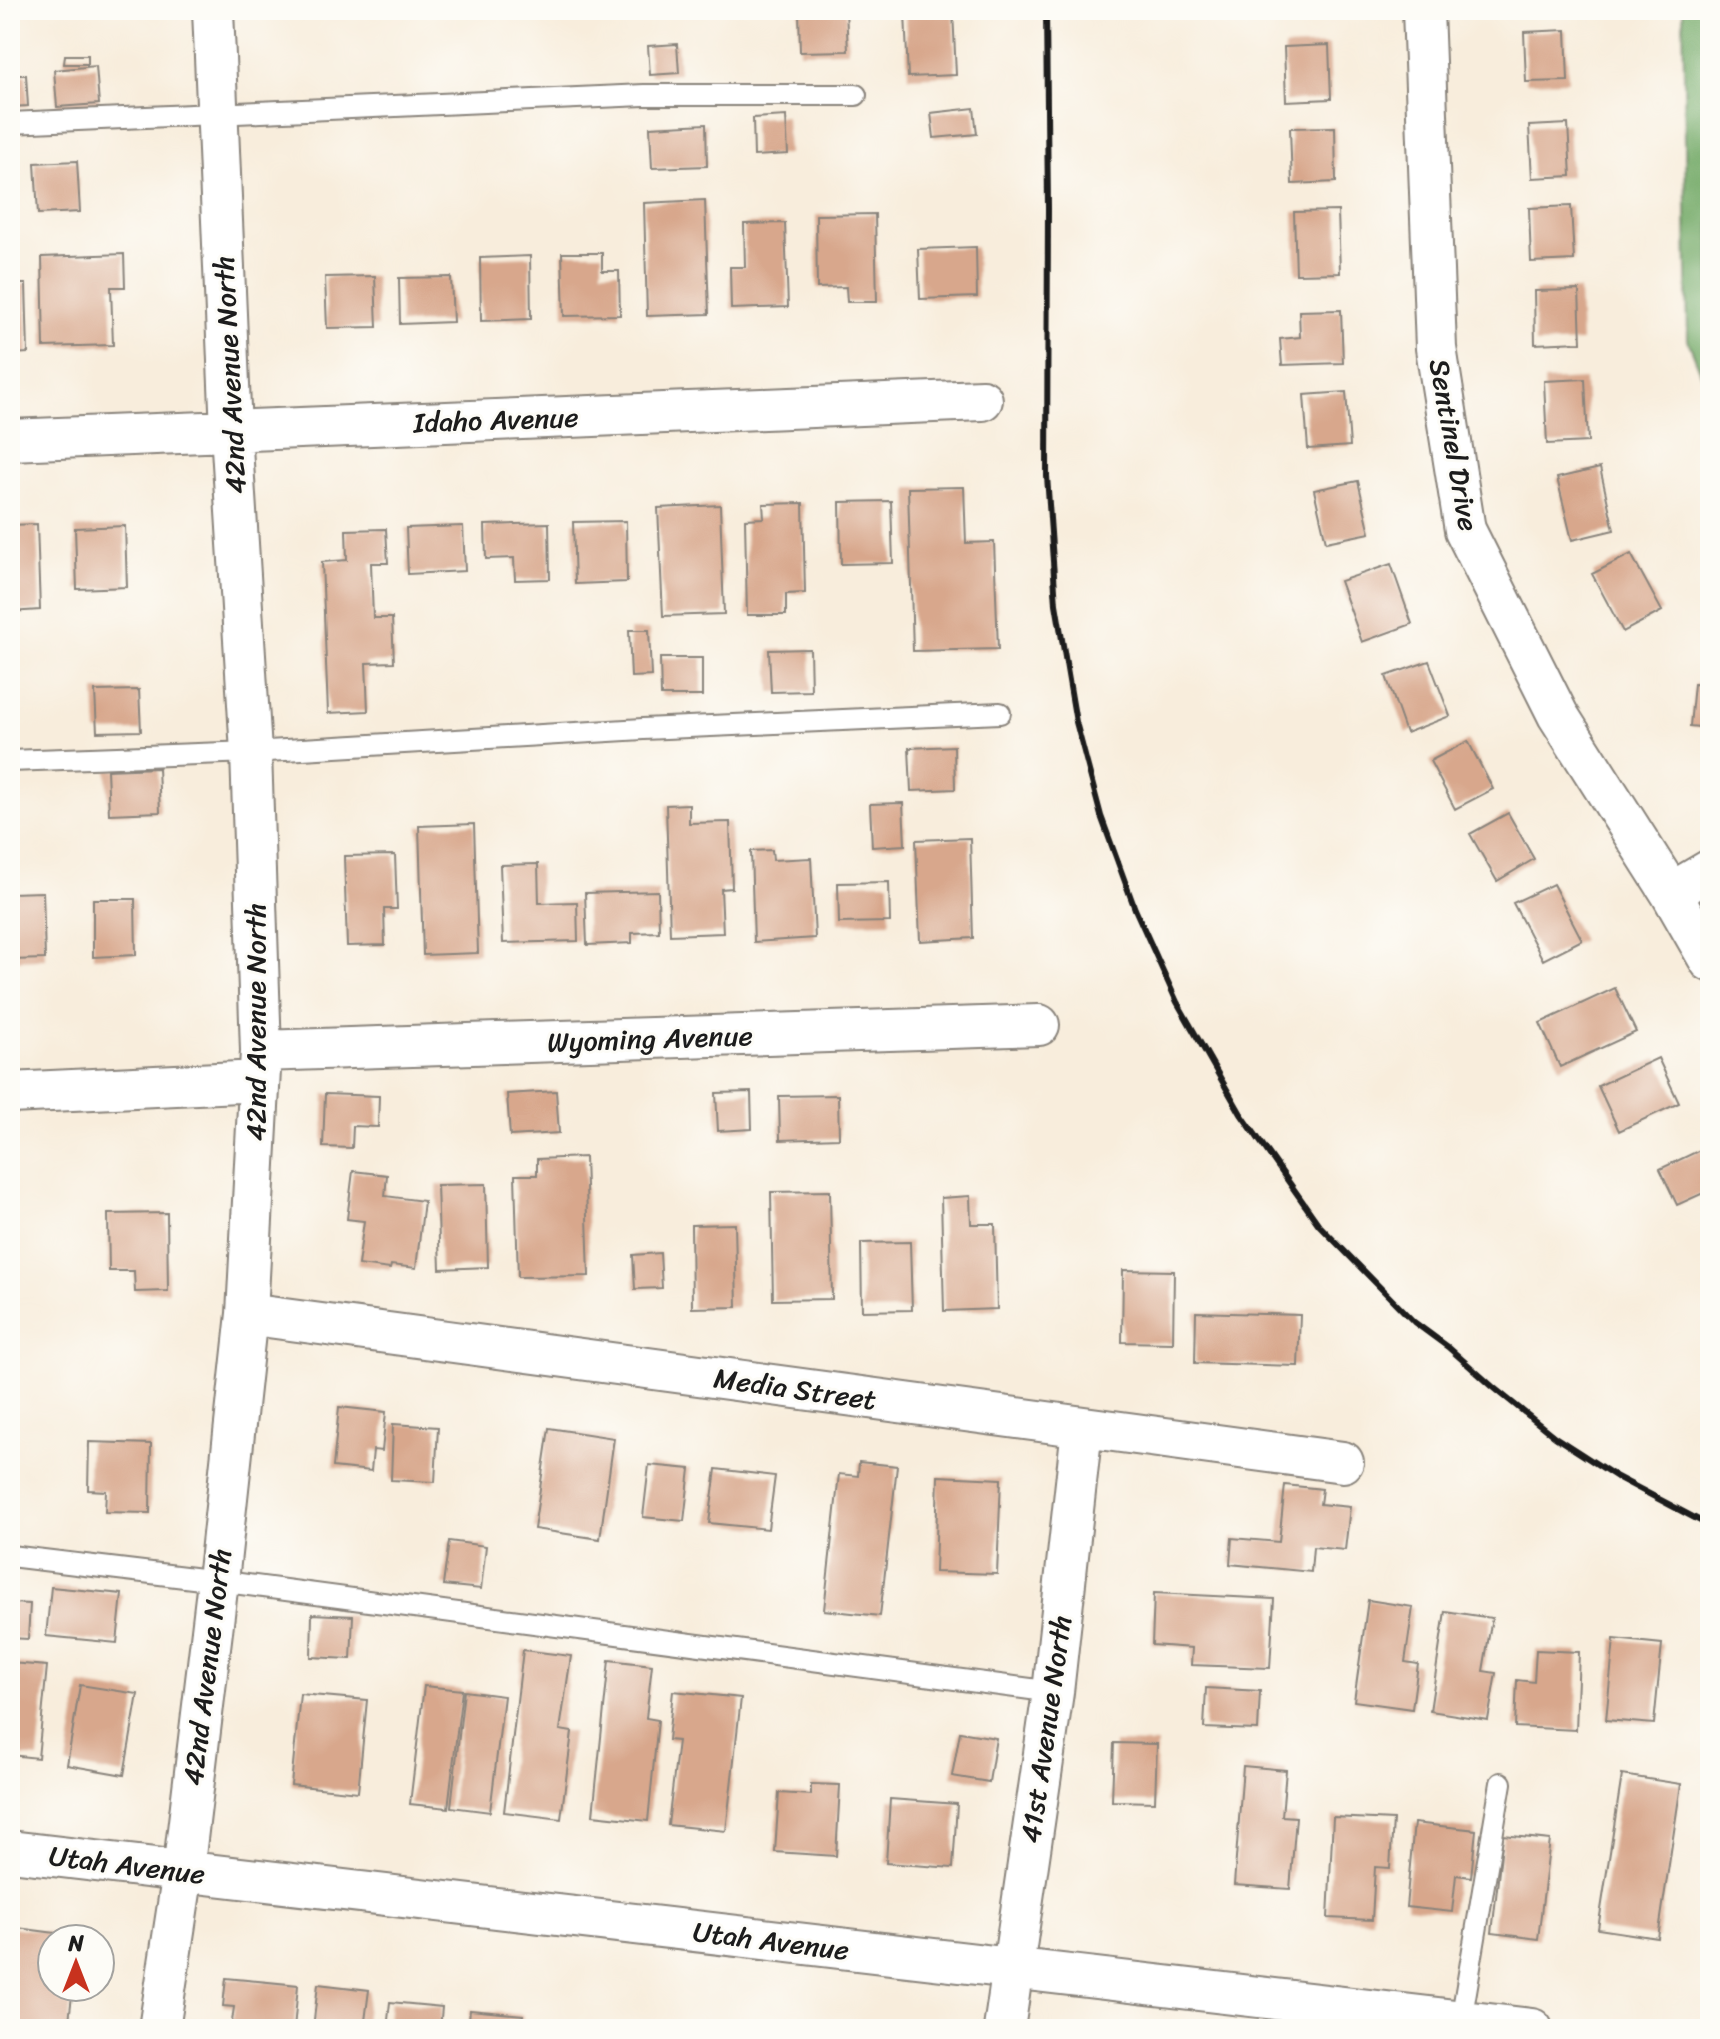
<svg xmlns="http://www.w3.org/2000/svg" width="1720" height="2039" viewBox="0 0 1720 2039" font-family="Sriracha,sans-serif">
<rect width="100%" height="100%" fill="#fdfcf7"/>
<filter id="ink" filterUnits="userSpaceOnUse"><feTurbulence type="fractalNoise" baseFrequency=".0125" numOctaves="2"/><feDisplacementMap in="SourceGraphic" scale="16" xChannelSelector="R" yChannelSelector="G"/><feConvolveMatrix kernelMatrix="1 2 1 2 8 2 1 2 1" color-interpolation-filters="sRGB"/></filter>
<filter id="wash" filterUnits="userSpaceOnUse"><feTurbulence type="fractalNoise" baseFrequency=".006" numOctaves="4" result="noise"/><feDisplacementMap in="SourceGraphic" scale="32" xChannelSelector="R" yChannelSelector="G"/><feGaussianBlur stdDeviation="1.8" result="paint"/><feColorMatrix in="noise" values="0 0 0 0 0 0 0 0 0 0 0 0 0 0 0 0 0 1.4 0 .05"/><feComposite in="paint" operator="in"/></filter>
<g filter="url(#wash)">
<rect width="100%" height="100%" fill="#f8eddc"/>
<!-- forest -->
<path fill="#72a966" stroke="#476241" stroke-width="2" d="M1683 10H1710V396L1688 340Z"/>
<g id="blocks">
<!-- building -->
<path fill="#d8a78c" d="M799 10H846L848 51 800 52Z
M953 11 956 75 908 77 905 13Z
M1566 30 1568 81 1526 82 1524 32Z
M677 44 679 73 650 75 648 46Z
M1329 45 1331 99 1286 101 1284 47Z
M65 55H88V64H64Z
M96 66 99 104 57 107 54 70Z
M10 75H26L28 106 10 107Z
M974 108 977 134 934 138 931 113Z
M786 116 788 154 754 156 753 118Z
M706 124 707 166 652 168 650 127Z
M1568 124 1571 176 1532 178 1529 126Z
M1335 127 1336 182 1292 184 1290 128Z
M77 161 80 212 38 214 35 163Z
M705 200 709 314 647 316 644 203Z
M1571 206 1574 260 1531 262 1529 208Z
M1338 211 1340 273 1296 274 1294 212Z
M875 214 877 302H847L846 287 817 288 816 215Z
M785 223 788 307 731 309 730 267H745L744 224Z
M976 247 977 297 920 299 918 249Z
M562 253H602V271H619L620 315 564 316Z
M124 254 125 287H111L113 345 44 347 42 257Z
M530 256 531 319 481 321 480 258Z
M375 276 377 327 327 328 325 277Z
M451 277 453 322 400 324 399 278Z
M10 284H26L28 353 10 354Z
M1579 290 1581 342 1535 344 1534 291Z
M1341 310 1343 363 1282 365 1280 339 1300 337 1299 311Z
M1585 379 1588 442 1547 444 1544 381Z
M1346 392 1350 446 1308 449 1304 395Z
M1600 468 1614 530 1572 540 1557 478Z
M1358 481 1370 533 1326 542 1314 490Z
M964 487 966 543 994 542 998 649 913 651 908 488Z
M891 501 893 563 841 564 840 502Z
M803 503 805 593 786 594V615H747L745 519 764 518 763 504Z
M720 505 724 614 663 616 658 508Z
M626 521 627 582 575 584 573 522Z
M549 523 550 579 515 580 514 558 486 559 485 525Z
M37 524 40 610 10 612V525Z
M125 526 127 587 77 589 75 528Z
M463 526 465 571 408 574 406 528Z
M386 529 388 563H371L373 618H392L394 662 366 663 368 711 328 713 322 562 347 560 346 530Z
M1631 554 1662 611 1623 632 1592 574Z
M1391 564 1412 624 1362 642 1340 581Z
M629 630H649L651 676 631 677Z
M810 649 811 691 771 692 769 650Z
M660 658H702V696H661Z
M1429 661 1450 716 1406 733 1386 676Z
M1694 684 1710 685V728L1690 726Z
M139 690 141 731 97 732 95 691Z
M1468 741 1493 789 1455 809 1430 761Z
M954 746 955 789 911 791 909 748Z
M158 768 160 812 109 814 107 770Z
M903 803 905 845 872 847 870 804Z
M689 804V823L730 822 732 888 721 889 723 933 670 935 666 805Z
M1508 813 1534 859 1497 881 1470 834Z
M474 824 478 953 423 955 419 826Z
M970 838 973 938 920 941 916 840Z
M772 850 773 860 811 858 815 938 754 942 751 851Z
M395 855 397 909H384L385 945 347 946 344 856Z
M538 864 539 903 577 902 578 941 503 943 500 865Z
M889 882 890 922 839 923 838 883Z
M1553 884 1582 940 1543 960 1513 903Z
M658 891 659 932 632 933V943L587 945 585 893Z
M43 892 45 959 10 960V893Z
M93 899H135L136 955 93 957Z
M1615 988 1636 1032 1560 1067 1540 1023Z
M1658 1058 1679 1103 1619 1131 1598 1086Z
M556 1091 559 1133 510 1136 507 1094Z
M751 1092 752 1129 718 1131 716 1093Z
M325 1094 379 1096 378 1127 353 1126 352 1148 323 1147Z
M838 1095 839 1138 780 1140 779 1096Z
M1702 1149 1710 1165V1190L1677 1205 1660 1169Z
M585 1157 589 1276 518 1277 515 1175H537V1159Z
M353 1171 387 1175 385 1196 424 1201 416 1268 391 1265 390 1269 358 1265 364 1221 347 1219Z
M486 1184 488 1267 440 1269 437 1185Z
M830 1191 832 1299 773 1300 771 1192Z
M970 1196 971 1224H995L997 1309 944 1311 941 1198Z
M167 1213 168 1291 135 1292 134 1271H109L108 1214Z
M735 1224 737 1307 692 1308 691 1225Z
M910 1242 912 1310 862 1311 861 1243Z
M660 1253 662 1288 635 1289 633 1255Z
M1123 1270 1174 1271 1173 1343 1122 1342Z
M1196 1312 1300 1315 1298 1366 1195 1363Z
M339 1407 386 1412 382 1451 373 1450 371 1471 333 1467Z
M393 1424 438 1427 435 1482 391 1480Z
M549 1428 614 1438 600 1539 534 1529Z
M89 1442 151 1444 150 1513 105 1512 106 1491 88 1490Z
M859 1462 897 1466 880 1616 824 1610 839 1474 858 1476Z
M649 1465 690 1469 684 1521 643 1517Z
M716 1469 775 1476 768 1529 709 1523Z
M938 1476 1001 1479 997 1574 935 1572Z
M1285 1485 1322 1489 1320 1504 1350 1507 1345 1550 1313 1547 1311 1572 1230 1564 1232 1538 1279 1542Z
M449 1541 486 1546 481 1589 443 1585Z
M51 1587 122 1594 117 1643 46 1636Z
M1154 1593 1274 1599 1270 1668 1191 1665 1192 1648 1152 1645Z
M1368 1600 1413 1607 1405 1662 1418 1664 1412 1709 1354 1701Z
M10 1603 30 1604 28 1639 10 1638Z
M1445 1611 1492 1618 1483 1671 1496 1673 1488 1720 1430 1711Z
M312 1614 353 1616 351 1659 311 1657Z
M1614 1639 1662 1644 1654 1724 1606 1720Z
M523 1650 571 1656 560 1730 572 1732 561 1819 504 1812Z
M1536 1650 1579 1652 1576 1730 1515 1727 1517 1680 1534 1682Z
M609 1660 652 1665 646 1718 658 1720 648 1821 593 1815Z
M10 1663 47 1666 38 1758 10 1755Z
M80 1685 138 1694 124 1775 67 1765Z
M424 1686 462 1690 448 1808 410 1804Z
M1206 1688 1260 1691 1258 1730 1204 1728Z
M464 1691 504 1696 490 1812 451 1807Z
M673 1691 741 1698 726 1831 668 1825 678 1741 668 1740Z
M300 1694 367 1700 358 1792 291 1785Z
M960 1732 996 1738 989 1782 952 1776Z
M1114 1743 1157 1744 1155 1802 1112 1801Z
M1243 1766 1286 1770 1282 1816 1296 1817 1290 1889 1234 1885Z
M1622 1775 1681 1784 1658 1938 1598 1929Z
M811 1784 840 1785 836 1856 775 1852 779 1793 811 1795Z
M890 1799 957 1804 953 1868 886 1863Z
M1333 1817 1393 1820 1390 1868 1375 1867 1372 1920 1328 1918Z
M1414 1823 1476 1830 1471 1877 1456 1875 1452 1912 1406 1907Z
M1503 1835 1550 1840 1538 1939 1492 1933Z
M10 1927 85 1937V1939H52V1987H73L68 2029H10Z
M226 1978 298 1985 294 2029H231L234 2007 223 2006Z
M318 1984 369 1990 364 2029H313Z
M390 2002 442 2007 440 2029H387Z
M470 2010 523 2015 521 2029H468Z
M556 2023 604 2027V2029H555Z"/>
</g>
</g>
<g filter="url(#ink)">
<use href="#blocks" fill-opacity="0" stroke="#8a847c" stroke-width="2"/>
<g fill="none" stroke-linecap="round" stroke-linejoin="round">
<!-- service casing -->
<g stroke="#8a847c" stroke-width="24">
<path id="service" d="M10 123 644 95H856
M10 761 251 752 643 729 1000 713
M10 1556 218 1581 1053 1692
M1461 2021 1501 1783"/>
</g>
<!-- minor casing -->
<g stroke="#8a847c" stroke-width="44">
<path id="minor" d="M1423 10 1436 348 1465 530 1558 715 1671 893 1710 961
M10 440 982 400
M1671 893 1710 870
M261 1051 1039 1025
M10 1093 259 1081
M247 1314 1343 1462
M10 1851 1532 2029
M159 2029 183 1872 218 1581 247 1314 261 1051 251 752 231 431 213 10
M1004 2029 1053 1692 1082 1428"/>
</g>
<!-- service -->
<use href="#service" stroke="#fff" stroke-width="20"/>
<!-- minor -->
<use href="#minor" stroke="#fff" stroke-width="40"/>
<!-- rail -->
<path stroke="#1c1c1c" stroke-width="6" d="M1046 10 1048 208 1047 476 1056 604 1076 722 1101 816 1135 909 1177 1002 1241 1114 1319 1225 1414 1322 1448 1347 1493 1387 1555 1437 1617 1477 1710 1526"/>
</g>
</g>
<g text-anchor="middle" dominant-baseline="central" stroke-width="6" stroke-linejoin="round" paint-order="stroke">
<!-- street labels -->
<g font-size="28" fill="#1c1c1c" stroke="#fdfcf7">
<text transform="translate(230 375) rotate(-93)">42nd Avenue North</text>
<text transform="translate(496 420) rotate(-2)">Idaho Avenue</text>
<text transform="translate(1454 445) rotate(80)">Sentinel Drive</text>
<text transform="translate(255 1022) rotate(-90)">42nd Avenue North</text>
<text transform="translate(650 1039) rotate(-2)">Wyoming Avenue</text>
<text transform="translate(795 1389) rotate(8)">Media Street</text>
<text transform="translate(207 1667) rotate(-83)">42nd Avenue North</text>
<text transform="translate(1046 1729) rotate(-82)">41st Avenue North</text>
<text transform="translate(127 1865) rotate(7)">Utah Avenue</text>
<text transform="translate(771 1941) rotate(7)">Utah Avenue</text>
</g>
</g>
<!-- margin -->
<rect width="1720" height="2039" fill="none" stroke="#fdfcf7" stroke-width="40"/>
<!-- north arrow -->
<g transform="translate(76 1963)"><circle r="38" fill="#fdfcf7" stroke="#a3a29f" stroke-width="2"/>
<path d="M0-6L14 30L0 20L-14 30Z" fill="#c8321e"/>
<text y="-12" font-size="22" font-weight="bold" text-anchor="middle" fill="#1c1c1c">N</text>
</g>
</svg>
